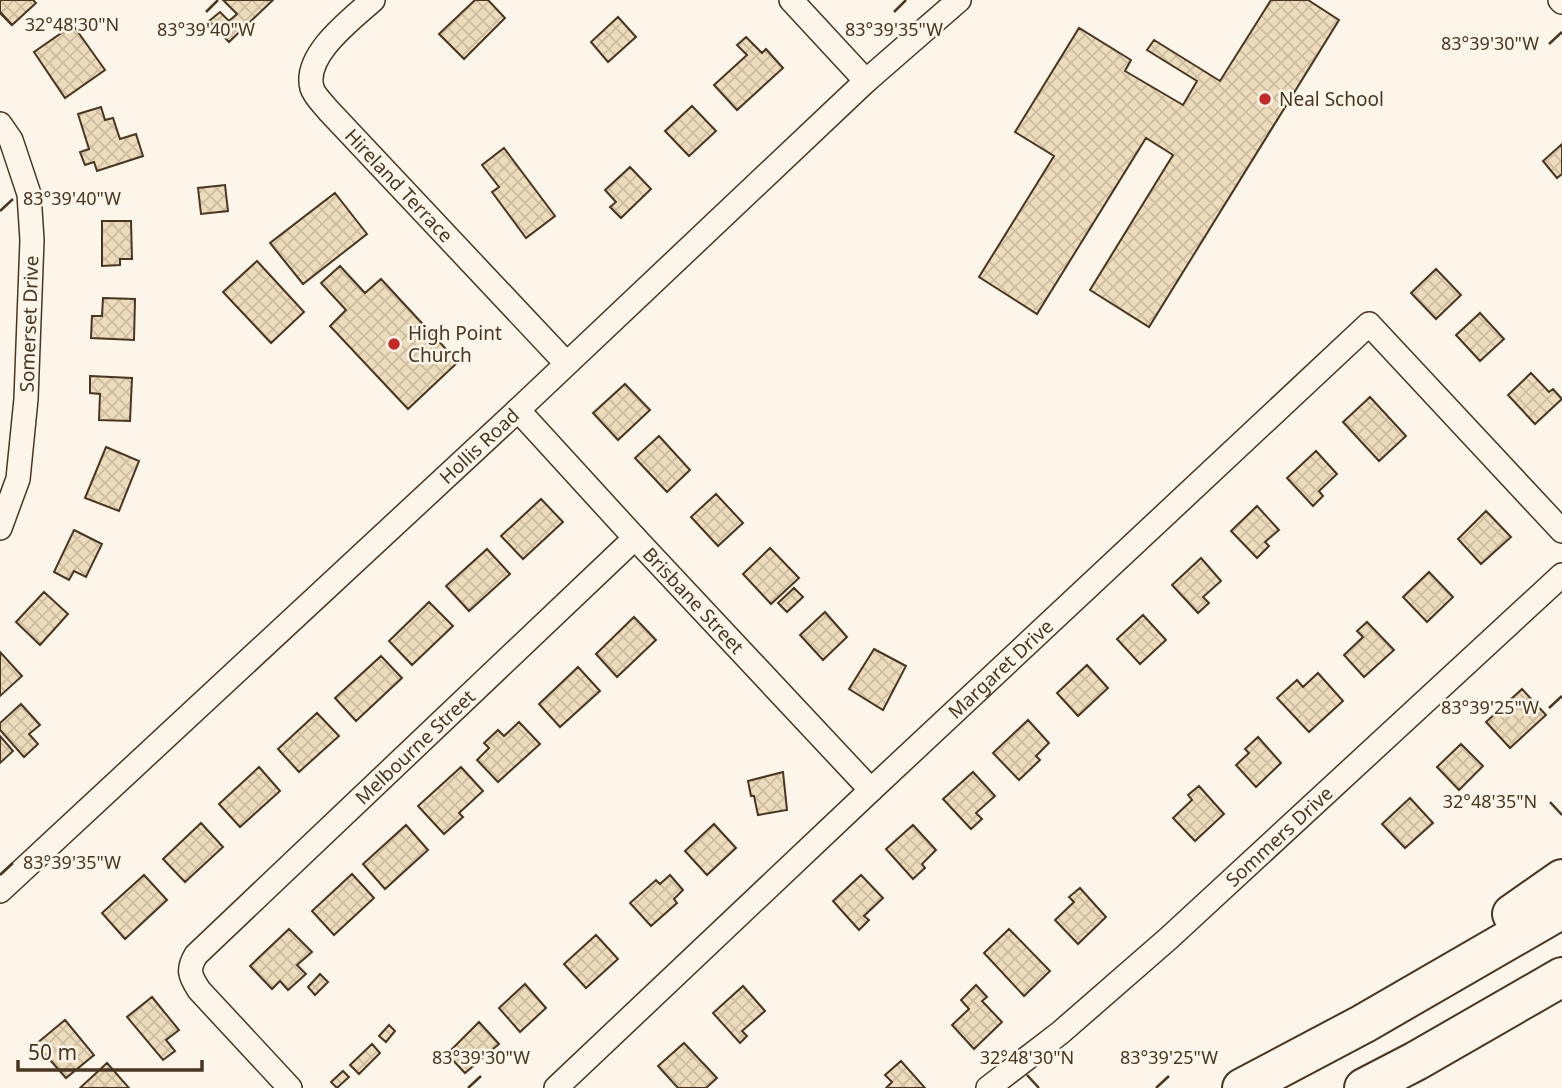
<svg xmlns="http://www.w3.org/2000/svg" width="1562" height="1088" viewBox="0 0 1562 1088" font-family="'Noto Sans',sans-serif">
<defs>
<pattern id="building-cross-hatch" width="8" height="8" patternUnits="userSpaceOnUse" patternTransform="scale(1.75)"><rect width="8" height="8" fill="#ecdcbc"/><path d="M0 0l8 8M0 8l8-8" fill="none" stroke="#ccbda1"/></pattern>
</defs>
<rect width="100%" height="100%" fill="#fbf6e9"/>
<!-- building -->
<path fill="url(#building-cross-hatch)" stroke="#4a3520" stroke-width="2" d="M0 0H33L36 3 12 25 0 13Z
M223 0H273L229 42 209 21 220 12 229 21 237 14Z
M475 0H488L505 18 464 59 439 34Z
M1271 0H1308L1339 20 1149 327 1090 290 1173 155 1146 138 1037 314 979 277 1054 156 1015 132 1079 28 1131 60 1125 71 1183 105 1197 81 1147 50 1154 40 1220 81Z
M618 17 636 37 608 62 591 42Z
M73 25 105 70 65 98 34 52Z
M746 37 762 53 766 49 783 68 737 110 714 85 747 55 737 45Z
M692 106 716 131 689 156 665 131Z
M101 107 105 120 113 118 120 139 136 134 143 156 97 171 94 162 85 165 80 152 89 149 78 114Z
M1562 144V174L1557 178 1543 161Z
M504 148 555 216 526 238 492 192 499 187 482 165Z
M630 167 651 189 621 218 610 207 616 202 605 190Z
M225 185 228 211 201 214 198 188Z
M335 193 367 234 303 284 270 243Z
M102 221H131L132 259H120V265L102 266Z
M257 261 304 312 271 343 223 292Z
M340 266 365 293 381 279 458 362 408 409 330 326 346 310 321 283Z
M1436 269 1461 295 1436 319 1411 293Z
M103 298 135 299 134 340 91 338 92 316H102Z
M1480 313 1504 339 1480 361 1456 335Z
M1531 373 1549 392 1553 389 1562 399 1535 424 1508 395Z
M90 376 132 378 130 421 99 420 100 394 90 393Z
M625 384 650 410 618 440 593 413Z
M1370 397 1406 436 1379 461 1343 422Z
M659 436 690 470 667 492 635 458Z
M106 447 139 461 119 511 85 498Z
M1316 451 1337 474 1319 491 1323 496 1313 506 1287 478Z
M716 494 743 523 718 546 691 517Z
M541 499 563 522 523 559 501 536Z
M1257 506 1279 530 1265 542 1269 546 1257 558 1231 531Z
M1486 511 1511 537 1481 564 1458 539Z
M74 530 102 544 86 577 74 571 69 580 54 572Z
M770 548 799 578 771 604 743 574Z
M487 549 510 574 469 611 446 586Z
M1201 558 1221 581 1203 597 1209 603 1198 613 1172 585Z
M1429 572 1453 597 1427 622 1403 597Z
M794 588 803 597 787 612 778 603Z
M44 592 68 614 40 645 16 622Z
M429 602 453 626 412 665 389 641Z
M825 612 847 637 823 660 800 635Z
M1143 615 1166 640 1140 664 1117 639Z
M634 617 656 640 617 677 596 654Z
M1367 622 1394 650 1364 677 1344 655 1363 637 1357 631Z
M874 649 906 666 883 710 849 689Z
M0 652 22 676 0 696Z
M381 656 402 678 356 721 335 698Z
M1087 665 1108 688 1078 716 1057 693Z
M578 667 600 691 560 727 539 704Z
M1318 673 1343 701 1309 732 1277 698 1297 680 1303 687Z
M1522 689 1546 715 1510 748 1486 722Z
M21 704 40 725 29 734 38 744 24 757 0 730V723Z
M317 713 339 736 299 772 278 749Z
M1028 720 1049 743 1036 756 1040 760 1019 780 993 753Z
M519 722 540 744 498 782 477 760 489 748 484 743 498 730 504 736Z
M0 736 13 751 0 763Z
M1258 737 1281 763 1256 787 1236 765 1249 753 1245 749Z
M1461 744 1483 766 1459 790 1437 767Z
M259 767 280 791 240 827 219 804Z
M461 767 483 791 459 813 463 817 444 834 418 806Z
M783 772 787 810 758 815 754 796H751L748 781Z
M973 772 995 796 976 813 982 819 971 829 943 799Z
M1199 786 1224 814 1195 841 1173 818 1192 800 1188 795Z
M1410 798 1433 823 1405 848 1382 824Z
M201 823 223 847 185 882 163 859Z
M714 824 736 848 707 875 685 851Z
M406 825 428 850 385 889 363 864Z
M913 825 936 850 922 864 925 868 913 879 886 849Z
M352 874 374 898 334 935 312 911Z
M144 875 167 900 125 939 102 913Z
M670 875 683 890 674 899 677 903 651 926 630 903 656 880 660 884Z
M861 875 883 898 864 916 869 920 859 930 833 901Z
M1080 888 1106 917 1078 944 1055 920 1074 902 1069 897Z
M289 929 312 952 297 965 306 974 288 990 280 981 272 989 250 966Z
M1009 929 1050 971 1024 996 984 953Z
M596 935 618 959 586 988 564 964Z
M320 974 328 982 315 995 308 987Z
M525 984 546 1008 520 1032 499 1008Z
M976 985 987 997 982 1001 1002 1022 974 1049 952 1025 969 1009 961 1000Z
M743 986 765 1011 742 1031 747 1036 740 1043 713 1013Z
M152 997 179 1030 166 1040 175 1051 163 1060 127 1017Z
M65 1020 94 1055 66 1078 36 1044Z
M479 1022 499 1044 465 1073 447 1054Z
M389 1025 395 1031 386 1042 379 1036Z
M684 1043 717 1078 706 1088H678L658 1066Z
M372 1044 380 1053 359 1074 350 1065Z
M901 1061 925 1088H886L892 1082 885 1075Z
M107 1063 129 1088H80Z
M343 1071 349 1077 337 1088 331 1082Z"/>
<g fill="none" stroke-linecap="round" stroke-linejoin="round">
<!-- minor casing -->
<g stroke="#4a3520" stroke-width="26">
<g id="minor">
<path id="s1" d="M373 0C352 19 303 55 312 88 314 95 323 104 328 110L566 363"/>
<path d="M791 0 866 81"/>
<path d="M1560 0 1562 2"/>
<path d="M0 124 11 140 29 194 32 240 26 399 18 479 0 528"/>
<path id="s2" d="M518 410 635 538 871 790"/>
<path id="s3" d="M0 891 518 410 866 81 959 0"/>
<path id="s4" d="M290 1088 199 990C190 976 187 970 196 955L635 538"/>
<path id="s5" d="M556 1088 871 790 1369 324 1562 531"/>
<path id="s6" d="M988 1088 1060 1033 1169 938 1562 575"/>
</g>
</g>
<!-- motorway casing -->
<g stroke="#4a3520" stroke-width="42">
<path id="motorway" d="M1512 914 1562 879
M1242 1088 1363 1024 1562 909
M1364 1088 1416 1061 1562 977"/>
</g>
<!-- minor -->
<use href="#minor" stroke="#fbf6e9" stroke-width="23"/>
<!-- motorway -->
<use href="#motorway" stroke="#fbf6e9" stroke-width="38"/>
</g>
<!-- ticks -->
<path fill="none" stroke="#4a3520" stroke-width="2.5" d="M0 12 12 25M206 12 218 0M894 12 906 0M1549 44 1562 32M0 211 13 199M1549 708 1562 696M1550 802 1562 815M0 875 13 863M1027 1075 1039 1088M468 1088 481 1076M1156 1088 1169 1076"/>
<!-- markers -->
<g fill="#c62828" stroke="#fbf6e9" stroke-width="2.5">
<circle cx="1265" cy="99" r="7"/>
<circle cx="394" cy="344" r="7"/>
</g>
<g text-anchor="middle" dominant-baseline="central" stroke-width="5" stroke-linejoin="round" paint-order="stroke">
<!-- poi labels -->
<g font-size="19" fill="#4a3520" stroke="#fbf6e9" text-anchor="start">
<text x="1279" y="99">Neal School</text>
<text x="408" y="333">High Point<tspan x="408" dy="22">Church</tspan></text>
</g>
<!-- street labels -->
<g font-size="19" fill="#4a3520" stroke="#fbf6e9">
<text stroke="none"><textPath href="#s1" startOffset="243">Hireland Terrace</textPath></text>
<text transform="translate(29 324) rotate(-88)">Somerset Drive</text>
<text stroke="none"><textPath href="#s3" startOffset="654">Hollis Road</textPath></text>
<text stroke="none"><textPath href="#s2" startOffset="259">Brisbane Street</textPath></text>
<text stroke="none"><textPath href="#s5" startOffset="611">Margaret Drive</textPath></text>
<text stroke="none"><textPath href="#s4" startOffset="474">Melbourne Street</textPath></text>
<text stroke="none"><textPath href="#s6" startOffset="385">Sommers Drive</textPath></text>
</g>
</g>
<g font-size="18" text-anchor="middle" fill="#4a3520" stroke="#fbf6e9" stroke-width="5" stroke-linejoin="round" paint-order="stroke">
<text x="72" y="31">32°48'30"N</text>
<text x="206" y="36">83°39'40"W</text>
<text x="894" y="36">83°39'35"W</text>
<text x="1490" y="50">83°39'30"W</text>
<text x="72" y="205">83°39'40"W</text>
<text x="1490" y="714">83°39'25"W</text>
<text x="1490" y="808">32°48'35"N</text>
<text x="72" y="869">83°39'35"W</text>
<text x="1027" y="1064">32°48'30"N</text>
<text x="481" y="1064">83°39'30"W</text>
<text x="1169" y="1064">83°39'25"W</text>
</g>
<!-- scale -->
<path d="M18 1060v10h184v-10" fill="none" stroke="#4a3520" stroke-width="3.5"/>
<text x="28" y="1060" font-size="21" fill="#4a3520" stroke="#fbf6e9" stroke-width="5" paint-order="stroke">50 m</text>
</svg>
